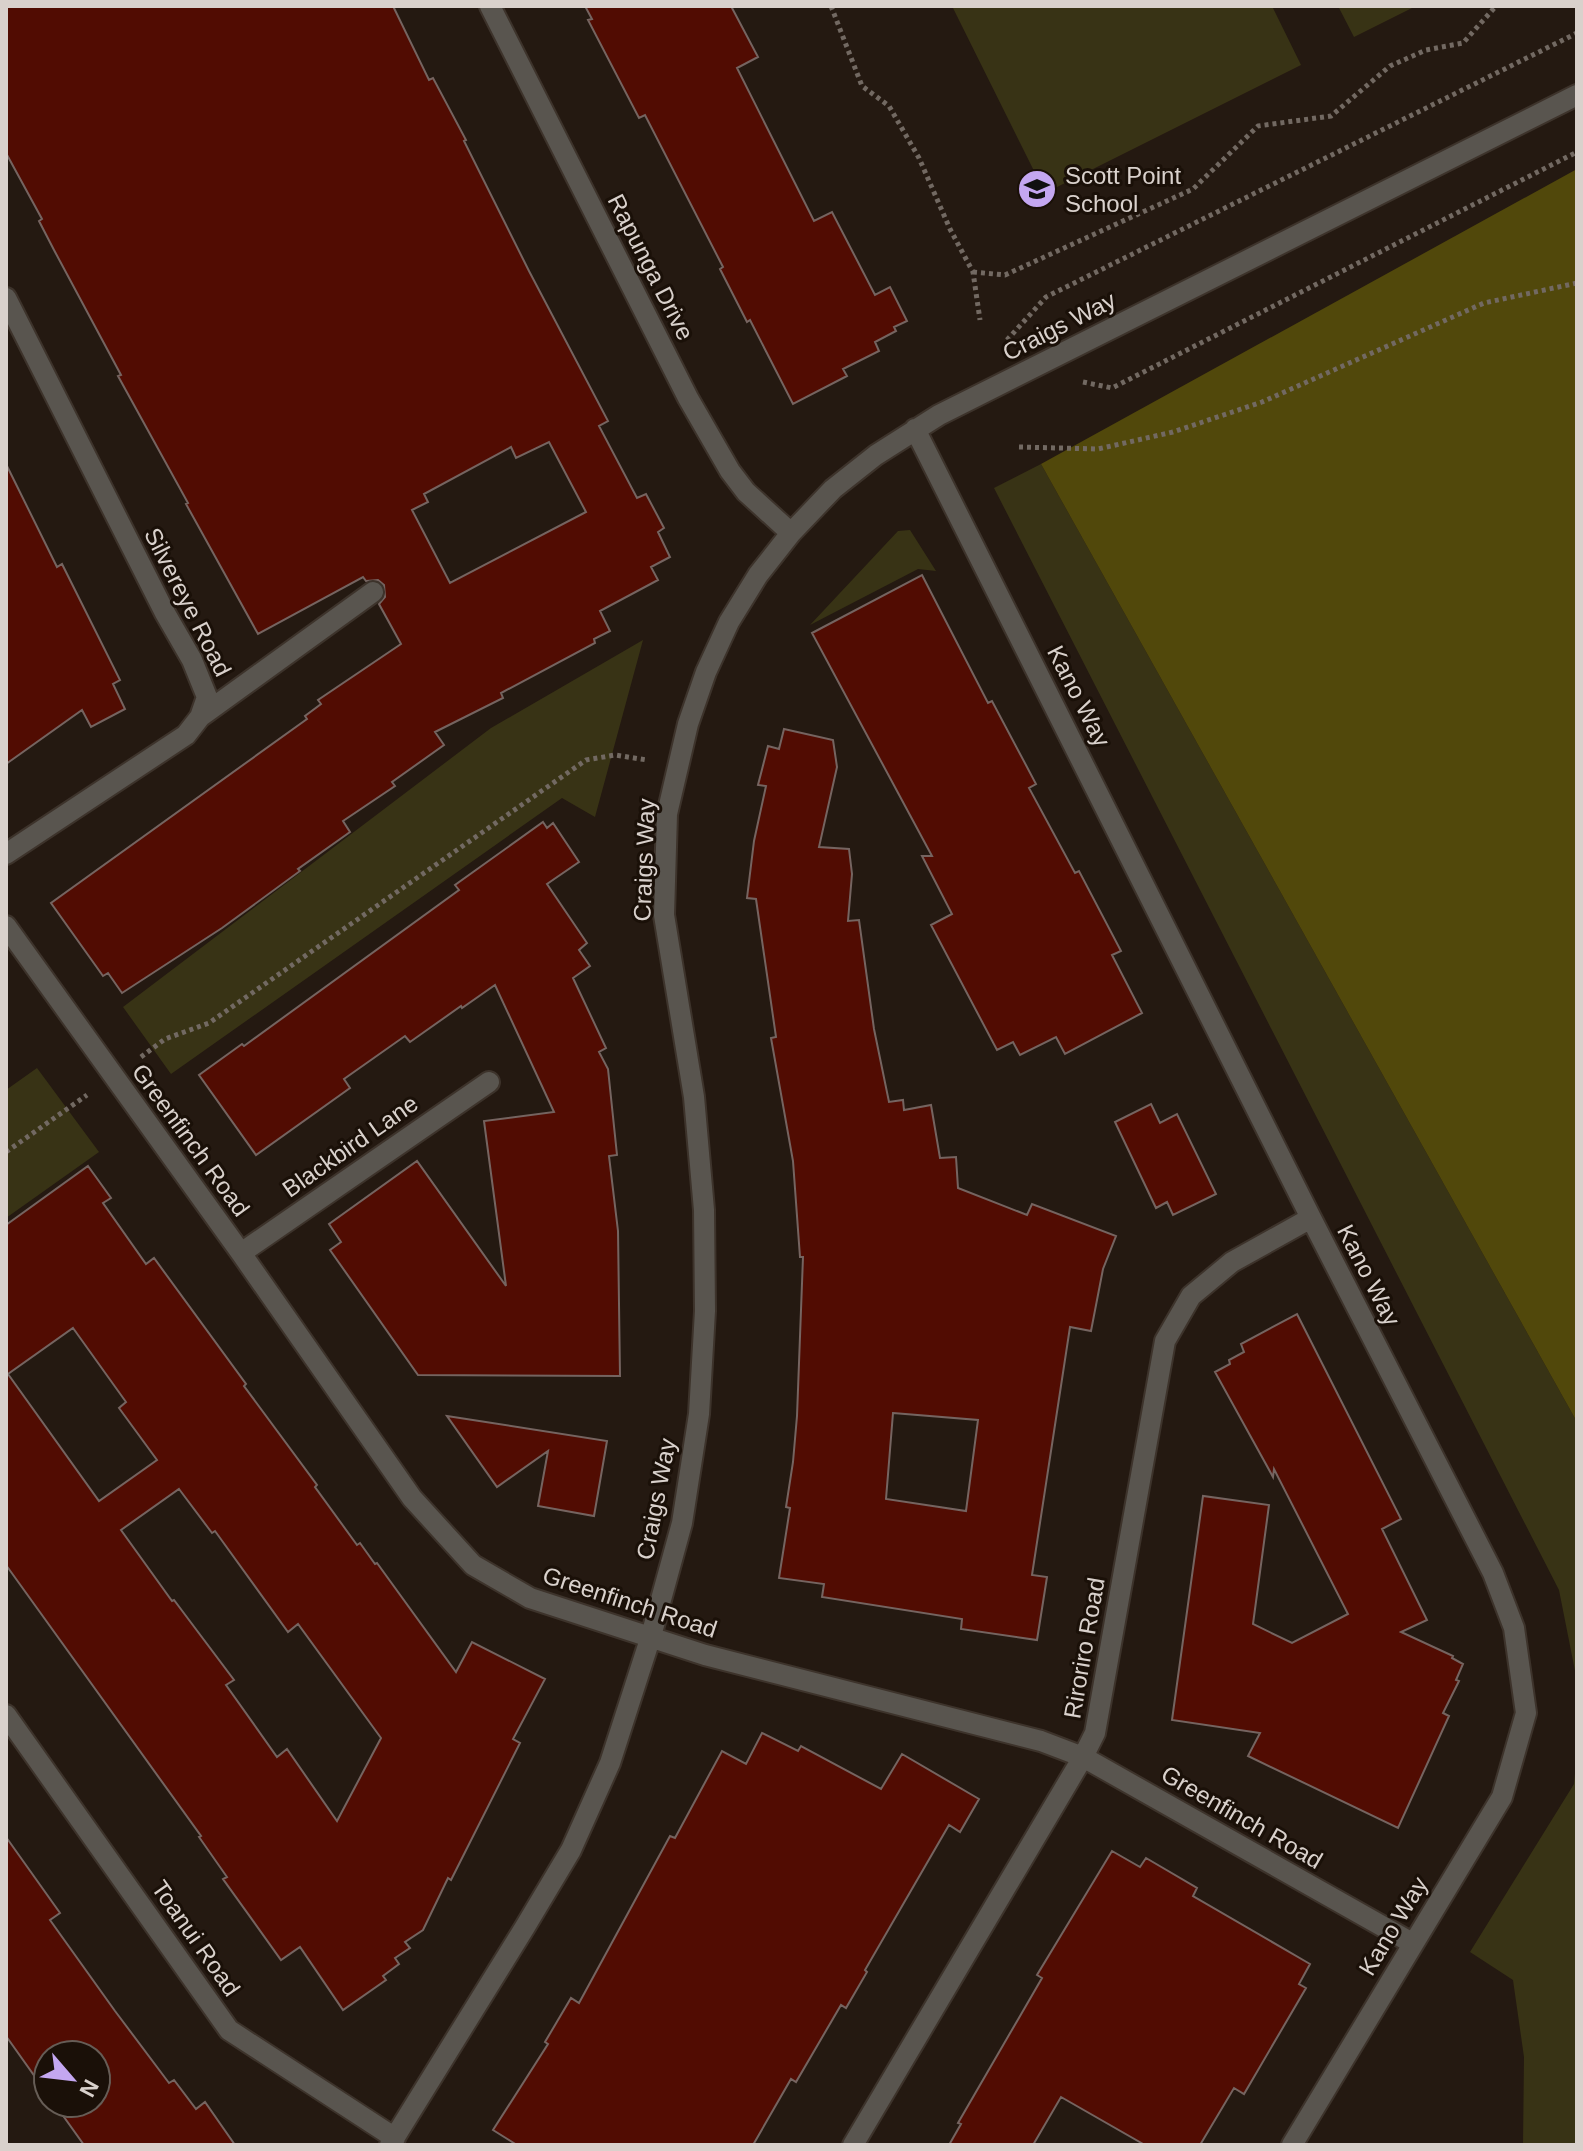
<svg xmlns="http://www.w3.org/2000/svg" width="1583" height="2151" viewBox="0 0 1583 2151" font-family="Helvetica,sans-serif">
<rect width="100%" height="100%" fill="#241911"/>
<!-- green -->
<path fill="#383315" d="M952 6H1272L1301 65 1045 193Z
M1338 6H1416L1354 37Z
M1041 464 1577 1422V1681L1559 1590 994 488Z
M910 530 936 571 918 569 810 625 898 531Z
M643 640 595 817 562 798 171 1074 123 1007 491 728Z
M37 1068 99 1152 6 1218V1090Z
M1577 1751V2145H1523L1524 2057 1513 1980 1470 1952 1574 1784Z"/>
<!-- forest -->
<path fill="#51480b" d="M1577 169V1422L1041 464Z"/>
<!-- building -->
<path fill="#510c02" stroke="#756460" stroke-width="2" fill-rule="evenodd" d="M6 6H393L429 80 433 78 466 140 464 141 529 271 608 421 599 426 637 498 646 494 664 528 658 532 670 557 651 567 658 580 600 611 610 631 594 639 595 643 501 693 503 698 435 732 444 745 392 782 395 786 343 821 350 832 298 869 300 871 222 928 122 993 108 973 103 976 51 903 307 719 305 716 321 704 318 700 401 644 379 604 385 597 384 585 378 580 366 581 363 577 258 634 186 504 188 503 118 376 121 375 54 250 39 221 42 219 6 153ZM549 442 586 512 450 583 412 510 428 502 424 494 511 447 516 458Z
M585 6H731L758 57 737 68 814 221 832 212 875 295 890 287 907 321 894 327 896 331 875 342 879 351 843 369 847 376 793 404 750 320 747 322 720 269 723 267 645 115 639 118 588 20 592 19Z
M6 464 57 567 62 564 120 680 113 684 125 709 91 727 82 710 6 764Z
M922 575 988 703 992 701 1036 784 1029 788 1075 873 1079 871 1121 951 1112 955 1142 1013 1065 1054 1056 1037 1020 1055 1013 1042 997 1050 931 925 952 914 922 856H932L812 633Z
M784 729 833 740 837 767 819 847 849 849 852 874 848 921 859 920 874 1029 889 1102 903 1100 904 1110 931 1105 940 1158 956 1157 958 1188 1027 1215 1032 1204 1116 1236 1103 1269 1091 1331 1070 1327 1032 1575 1047 1577 1037 1640 961 1629 962 1619 822 1597 824 1584 779 1578 790 1508 786 1507 793 1462 797 1416 803 1257H800L793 1161 771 1038 776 1037 756 899 747 898 754 841 766 786 758 785 768 746 779 749ZM893 1413 978 1420 966 1511 886 1499Z
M543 822 547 828 553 823 579 862 547 884 587 943 579 950 590 966 573 978 606 1048 599 1052 608 1069 617 1155 609 1156 618 1231 620 1376 418 1375 330 1250 341 1242 329 1224 417 1161 506 1286 484 1121 554 1112 495 985 462 1008 461 1006 410 1042 405 1036 344 1079 350 1088 256 1155 199 1075 242 1044 244 1046 459 890 455 885Z
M1151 1104 1160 1123 1177 1114 1216 1194 1173 1215 1167 1202 1156 1208 1115 1122Z
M88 1166 111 1198 103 1203 146 1264 154 1258 246 1384 244 1386 317 1485 315 1487 357 1545 360 1543 375 1564 377 1563 456 1672 472 1642 545 1679 513 1739 520 1743 451 1880 448 1878 423 1930 405 1942 410 1948 395 1958 399 1964 383 1976 386 1980 343 2010 300 1947 281 1960 223 1879 227 1877 199 1837 201 1836 6 1565V1225ZM73 1328 126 1402 119 1408 157 1460 99 1501 8 1374ZM179 1489 212 1533 215 1531 288 1632 298 1624 381 1738 337 1821 287 1749 277 1757 226 1685 234 1680 174 1600 172 1601 121 1530Z
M1297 1314 1401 1519 1382 1529 1427 1620 1401 1632 1453 1656 1452 1658 1463 1664 1456 1680 1459 1681 1443 1713 1449 1716 1398 1828 1248 1756 1260 1733 1172 1720 1203 1496 1269 1505 1253 1624 1292 1643 1348 1614 1274 1469 1273 1477 1215 1372 1230 1364 1229 1360 1244 1352 1241 1344Z
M447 1416 607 1441 594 1516 538 1506 548 1451 497 1487Z
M762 1733 798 1751 801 1746 881 1789 902 1754 979 1799 960 1832 949 1825 865 1970 867 1972 846 2008 841 2005 796 2082 791 2079 753 2145H517L493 2130 548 2044 545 2042 571 1998 579 2003 670 1836 675 1838 722 1751 746 1764Z
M6 1837 60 1913 50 1920 115 2011 169 2083 174 2080 196 2109 205 2102 235 2145H84L54 2103H96V2055H48V2095L6 2036Z
M1112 1851 1140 1867 1146 1858 1197 1888 1193 1896 1310 1964 1299 1984 1306 1988 1244 2094 1234 2088 1200 2145H1145L1061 2097 1033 2145H949L961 2124 958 2123 1042 1978 1037 1975Z"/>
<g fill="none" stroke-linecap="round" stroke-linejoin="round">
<!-- minor casing -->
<g stroke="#3d332b" stroke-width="24">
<path id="minor" d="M490 6 688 398 730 471 746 492 791 533
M6 298 165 613 192 660 207 697 200 717 186 735 6 854
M915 429 1311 1218 1493 1573 1514 1628 1526 1713 1502 1797 1292 2145
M200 717 373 592
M6 926 241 1253 412 1498 473 1565 530 1598 705 1655 1041 1741 1083 1757 1412 1943
M241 1253 489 1082
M6 1715 229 2030 395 2138
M390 2145 525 1927 571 1850 610 1763 651 1636 682 1523 699 1414 705 1311 704 1210 694 1097 664 915 667 814 688 724 706 672 729 622 758 575 791 533 833 489 876 455 939 415 1577 95
M853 2145 1083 1757 1095 1733 1165 1341 1191 1296 1232 1262 1311 1218"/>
</g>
<!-- path -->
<path stroke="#726962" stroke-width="5" stroke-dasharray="4 4" stroke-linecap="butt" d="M831 6 862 86 889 106 919 158 950 229 973 272 980 320
M973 272 1005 275 1193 189 1258 126 1331 116 1390 66 1426 50 1463 43 1496 6
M1007 340 1046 297 1577 33
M1083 382 1112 388 1577 152
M1019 447 1098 449 1173 432 1262 402 1484 303 1577 283
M141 1057 165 1039 209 1023 586 760 615 755 647 760
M6 1152 87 1095"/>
<!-- minor -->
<use href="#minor" stroke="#59554f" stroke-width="20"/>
</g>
<!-- icons -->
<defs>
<g id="school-disc" transform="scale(2)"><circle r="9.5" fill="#c4a7f1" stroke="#1a1008"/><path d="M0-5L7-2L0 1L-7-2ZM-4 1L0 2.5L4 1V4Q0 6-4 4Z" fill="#111"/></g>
</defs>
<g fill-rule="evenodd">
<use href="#school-disc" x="1037" y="189"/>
</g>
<g text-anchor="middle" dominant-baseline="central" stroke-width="6" stroke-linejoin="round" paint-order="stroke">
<!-- poi labels -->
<g font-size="24" fill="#d9d1cc" stroke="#1a1008" text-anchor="start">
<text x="1065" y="175">Scott Point<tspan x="1065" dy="28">School</tspan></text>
</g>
<!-- street labels -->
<g font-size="24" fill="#d9d1cc" stroke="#1a1008">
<text transform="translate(651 267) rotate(63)">Rapunga Drive</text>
<text transform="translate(1059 326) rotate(-27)">Craigs Way</text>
<text transform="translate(188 602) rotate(63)">Silvereye Road</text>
<text transform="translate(1079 696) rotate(63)">Kano Way</text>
<text transform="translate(644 860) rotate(-88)">Craigs Way</text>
<text transform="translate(191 1140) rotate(54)">Greenfinch Road</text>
<text transform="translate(350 1146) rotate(-35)">Blackbird Lane</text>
<text transform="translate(1369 1275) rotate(63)">Kano Way</text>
<text transform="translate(656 1499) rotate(-79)">Craigs Way</text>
<text transform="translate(630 1602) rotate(18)">Greenfinch Road</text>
<text transform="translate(1084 1648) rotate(-80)">Riroriro Road</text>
<text transform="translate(1242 1817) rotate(30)">Greenfinch Road</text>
<text transform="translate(1393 1926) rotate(-59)">Kano Way</text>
<text transform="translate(196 1938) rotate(55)">Toanui Road</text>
</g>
</g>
<!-- border -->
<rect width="1583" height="2151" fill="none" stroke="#d9d1cc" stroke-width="16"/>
<!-- north arrow -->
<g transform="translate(72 2079) rotate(118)"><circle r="38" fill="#1a1008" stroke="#665d56" stroke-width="2"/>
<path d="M0-6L14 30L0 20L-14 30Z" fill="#c4a7f1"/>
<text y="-12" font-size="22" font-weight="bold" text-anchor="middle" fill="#d9d1cc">N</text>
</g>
</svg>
